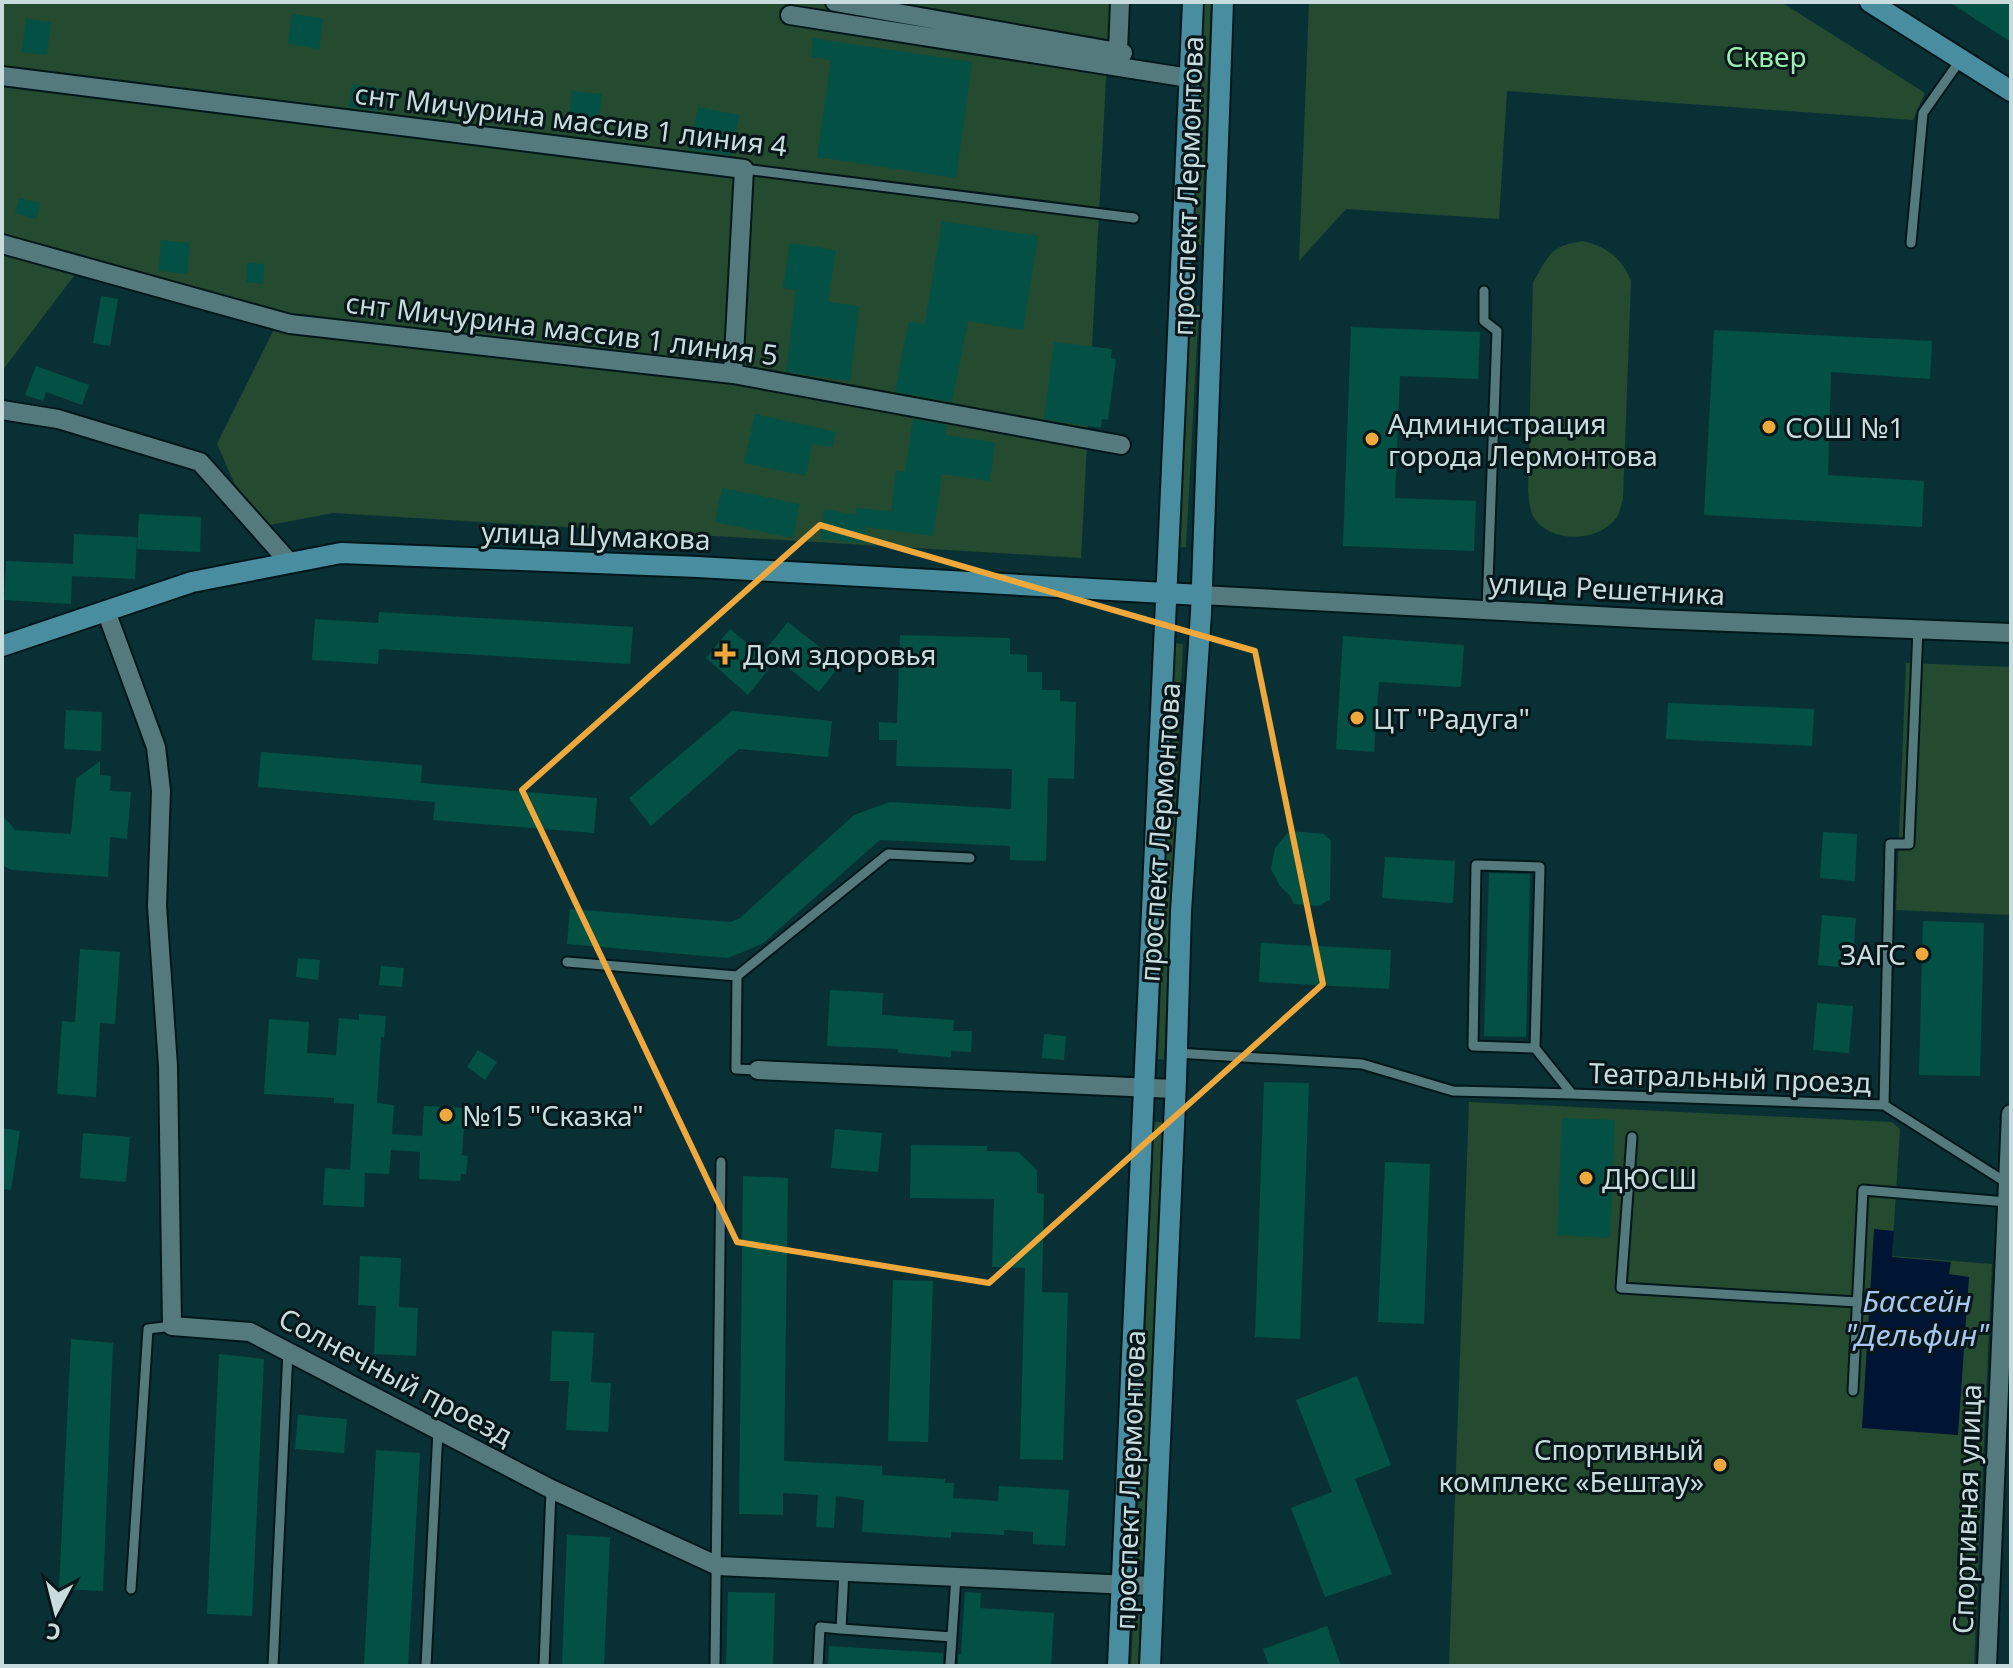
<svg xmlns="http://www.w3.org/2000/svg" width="2013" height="1668" viewBox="0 0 2013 1668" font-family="'Noto Sans',sans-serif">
<rect width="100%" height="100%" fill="#093135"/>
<!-- green -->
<path fill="#244a30" d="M2 2H1110L1081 558 333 513 254 528 217 444 283 311 80 268 2 371Z
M1203 2H1211L1201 245H1193Z
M1309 2H1781L1925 93 1913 120 1507 91 1499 219 1346 209 1299 261Z
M1583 241C1607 247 1622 258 1631 281L1623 499C1621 504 1620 512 1617 517 1599 543 1549 544 1533 516 1530 510 1529 499 1528 491L1533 282C1550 255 1549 246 1583 241Z
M1190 306H1199L1186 547H1179Z
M1175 643 1183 644 1164 1060 1158 1059Z
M1906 663 2011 667V915L1896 910Z
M1469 1102 1892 1122 1900 1129 1892 1256 1992 1264 1974 1666H1449Z
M1154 1122H1162L1143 1561 1136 1560Z
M1134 1603 1141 1604 1138 1666H1131Z"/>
<!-- water -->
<path fill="#001434" d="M1874 1229 1894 1231 1892 1257 1951 1262 1949 1274 1969 1277 1958 1435 1862 1428Z"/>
<!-- building -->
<path fill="#035145" d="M1949 2H2011V42Z
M292 14 323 18 319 49 288 44Z
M26 19 51 22 47 55 22 52Z
M813 38 972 62 956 178 817 157 831 60 811 57Z
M352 84 385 89 381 111 349 107Z
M572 91 602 94 598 124 569 120Z
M698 107 739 115 731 155 689 150Z
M19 198 40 203 36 219 15 213Z
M942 221 1038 236 1023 330 968 321 952 402 895 392 909 321 925 324Z
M161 240 190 243 187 274 159 271Z
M790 243 836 250 828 302 859 306 850 381 786 372 796 290 783 288Z
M247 263 264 264 263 284 246 282Z
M101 296 118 299 110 346 93 343Z
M1351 327 1480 332 1478 379 1400 376 1395 498 1476 501 1474 551 1343 546Z
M1714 330 1932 341 1930 379 1831 372 1828 475 1924 481 1922 527 1704 515Z
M1054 342 1112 349 1111 358 1116 359 1108 420 1102 419 1101 428 1044 419Z
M36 366 89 385 82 405 46 392 43 401 25 395Z
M755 414 836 432 832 447 812 444 806 476 744 463Z
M913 419 947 425 945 435 995 442 990 481 942 474 933 536 866 527 864 543 821 539 824 509 856 515 857 508 891 511 896 471 905 472Z
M722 488 800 504 793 538 715 522Z
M139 514 201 517 200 552 137 549Z
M74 534 137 537 135 579 72 576 71 604 4 600 6 561 73 564Z
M379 612 633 627 630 664 379 649 378 664 312 660 315 619 378 623Z
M788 622 841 664 819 692 777 659 748 695 706 658 730 629 761 655Z
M900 635 1010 638V654L1027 655V672H1042V690H1060V701L1076 702 1074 779 1048 778 1046 861 1010 860V846L880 840 762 944 728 958 567 944 570 909 731 922 740 918 854 815 890 802 1011 809 1012 769 896 766 897 740H879V722L897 723Z
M1343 636 1464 645 1461 687 1379 682 1374 752 1336 749Z
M1668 703 1814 709 1812 746 1666 739Z
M66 710 102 712 101 751 64 749Z
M732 711 832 721 828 757 739 749 651 826 629 798Z
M261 752 422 765 421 783 597 798 594 833 433 820 435 802 258 787Z
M100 761V775L111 776 110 791 131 792 127 839 110 837 108 877 12 870 2 865V815L15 830 71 834 76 779Z
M1289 831 1324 834 1331 841 1330 900 1318 906 1294 904 1290 896 1280 886 1271 869 1275 848Z
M1823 832 1857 834 1855 881 1820 878Z
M1385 857 1455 861 1453 903 1382 898Z
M1489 873 1530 874 1526 1037 1484 1036Z
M1822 915 1856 918 1852 968 1818 965Z
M1923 921 1984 923 1980 1076 1919 1075Z
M1261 943 1391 950 1389 989 1259 982Z
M80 949 120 952 115 1024 100 1023 96 1097 57 1094 62 1021 75 1022Z
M298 958 320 960 318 980 296 977Z
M381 966 404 968 402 987 379 985Z
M830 990 883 993 882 1015 954 1020 953 1031H972L971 1052 951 1051V1057L898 1053V1049L827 1046Z
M1817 1003 1853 1006 1849 1053 1813 1050Z
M359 1014 386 1016 384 1038 381 1037 377 1103 394 1105 392 1134 422 1136 424 1106 465 1108 462 1155 468 1156 466 1174H461L460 1181 419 1179 420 1152 391 1150 389 1174 365 1173 364 1207 323 1205 325 1168 350 1170 354 1104 334 1103V1098L264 1094 269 1019 309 1022 307 1053 336 1055 339 1018 359 1020Z
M1044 1034 1066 1036 1064 1060 1042 1058Z
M478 1050 497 1062 485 1080 467 1067Z
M1264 1082 1309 1083 1300 1339 1255 1337Z
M1562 1118 1615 1120 1610 1238 1557 1235Z
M2 1128 20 1131 11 1190 2 1189Z
M835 1129 882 1133 878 1172 831 1168Z
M83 1133 130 1137 126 1182 80 1178Z
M911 1145 987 1146V1151L1018 1152 1037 1170V1193L1044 1194 1042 1292 1068 1293 1063 1460 1020 1459 1025 1268 992 1267 994 1199 910 1198Z
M1385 1162 1430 1164 1424 1324 1378 1322Z
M743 1176 788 1178 784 1461 882 1466V1475L945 1479V1483H954L953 1498 998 1501 999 1486 1069 1490 1065 1546 1033 1544V1532L1004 1530V1535L951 1532V1538L862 1532 864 1500 836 1496 834 1528 816 1527 818 1495 783 1493V1515L739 1514Z
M360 1256 401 1258 399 1307 418 1308 416 1356 374 1354 376 1306 358 1305Z
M893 1280 933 1281 928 1442 888 1441Z
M552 1331 594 1333 591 1382 611 1383 608 1432 566 1430 569 1381H550Z
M71 1339 113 1343 103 1591 59 1589Z
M219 1354 264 1359 252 1616 207 1614Z
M1357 1376 1391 1465 1355 1479 1392 1574 1325 1597 1291 1508 1332 1492 1296 1400Z
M298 1415 347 1419 344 1453 295 1449Z
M376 1450 420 1453 408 1666H364Z
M567 1535 610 1537 604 1666H562Z
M728 1592 775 1593 773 1666H726Z
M965 1592 981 1593 980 1608 1054 1613 1051 1666H958V1654H961Z
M1327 1626 1341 1666H1269L1263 1649Z
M829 1646 943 1653V1666H828Z"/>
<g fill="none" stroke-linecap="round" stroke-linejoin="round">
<!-- lane casing -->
<g stroke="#00171a" stroke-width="13">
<path id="lane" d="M744 169 1134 218
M1911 243 1923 113 1961 59
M1484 291V321L1497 331 1487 610
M567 962 737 976 888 854 970 858
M737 976 736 1069 758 1070
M1535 1048 1473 1046 1476 865 1540 867 1535 1048 1572 1094 1884 1105 1890 844H1909L1918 629
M1176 1053 1362 1064 1453 1091 1572 1094
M1884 1105 2007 1183
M1632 1137 1621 1288 1857 1302
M1853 1391 1863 1190 2007 1202
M131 1589 148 1329 172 1326
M841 1629 952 1637
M273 1666 288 1351
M426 1666 438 1430
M544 1666 551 1490
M715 1666 721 1162
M818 1666 820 1627 841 1629 844 1571
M950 1666 956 1576"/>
</g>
<!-- street casing -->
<g stroke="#00171a" stroke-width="22">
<path id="street" d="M835 2 1123 53
M790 15 1189 78
M1118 51 1120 2
M2 76 744 169 733 374
M2 244 290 324 733 374 1121 445
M2 410 58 419 200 462 290 563
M1201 595 1654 619 2011 633
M106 611 156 747 161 791 157 906 168 1066 172 1326 250 1332 551 1489 718 1566 1152 1586
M758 1070 1174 1089
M1987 1666 2011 1114"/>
</g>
<!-- secondary casing -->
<g stroke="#00171a" stroke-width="24">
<path id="secondary" d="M1870 2 2011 91
M2 646 192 582 341 553 698 567 1201 595
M1118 1666 1193 2
M1150 1666 1176 1081 1181 911 1201 613 1223 2"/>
</g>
<!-- lane -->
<use href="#lane" stroke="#547a7e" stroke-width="9"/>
<!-- street -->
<use href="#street" stroke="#547a7e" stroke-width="18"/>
<!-- secondary -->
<use href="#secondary" stroke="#498da0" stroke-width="20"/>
</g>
<!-- marked area -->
<path fill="none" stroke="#eea83c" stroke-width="6" stroke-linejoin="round" d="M820 525 1255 651 1323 984 989 1283 737 1242 522 790Z"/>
<!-- markers -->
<g fill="#eea83c" stroke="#071618" stroke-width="3">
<circle cx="1769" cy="427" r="8"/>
<circle cx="1372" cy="439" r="8"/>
<path d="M721 642h8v8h8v8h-8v8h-8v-8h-8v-8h8z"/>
<circle cx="1357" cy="718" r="8"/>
<circle cx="1922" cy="954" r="8"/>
<circle cx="446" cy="1115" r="8"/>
<circle cx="1586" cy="1178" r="8"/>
<circle cx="1720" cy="1465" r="8"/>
</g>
<g text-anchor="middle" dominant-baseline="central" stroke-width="6" stroke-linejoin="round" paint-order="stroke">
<!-- park labels -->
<g font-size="28" fill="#9aeeb2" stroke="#071618">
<text x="1766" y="56">Сквер</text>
</g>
<!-- street labels -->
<g font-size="28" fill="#c8dcde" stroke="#071618">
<text transform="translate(571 119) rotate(7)">снт Мичурина массив 1 линия 4</text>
<text transform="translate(1187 186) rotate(-88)">проспект Лермонтова</text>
<text transform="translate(562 328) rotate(7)">снт Мичурина массив 1 линия 5</text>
<text transform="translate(596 535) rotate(2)">улица Шумакова</text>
<text transform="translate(1607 588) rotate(3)">улица Решетника</text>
<text transform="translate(1159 832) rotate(-86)">проспект Лермонтова</text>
<text transform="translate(1730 1077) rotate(2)">Театральный проезд</text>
<text transform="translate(396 1376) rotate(28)">Солнечный проезд</text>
<text transform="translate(1129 1480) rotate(-88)">проспект Лермонтова</text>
<text transform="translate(1966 1509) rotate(-88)">Спортивная улица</text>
</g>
<!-- poi labels -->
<g font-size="28" fill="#c8dcde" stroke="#071618" text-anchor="start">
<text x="1388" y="423">Администрация<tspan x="1388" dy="32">города Лермонтова</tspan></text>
<text x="1785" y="427">СОШ №1</text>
<text x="743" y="654">Дом здоровья</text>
<text x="1373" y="718">ЦТ "Радуга"</text>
<text x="1906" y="954" text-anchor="end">ЗАГС</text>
<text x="462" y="1115">№15 "Сказка"</text>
<text x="1602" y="1178">ДЮСШ</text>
<text x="1704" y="1449" text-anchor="end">Спортивный<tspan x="1704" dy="32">комплекс «Бештау»</tspan></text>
</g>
<!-- water labels -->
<g font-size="30" font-style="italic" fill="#a7c6f2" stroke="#071618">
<text x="1917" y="1300">Бассейн<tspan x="1917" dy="34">"Дельфин"</tspan></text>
</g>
</g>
<!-- border -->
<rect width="2013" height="1668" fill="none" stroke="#c8dcde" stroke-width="8"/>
<!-- north arrow -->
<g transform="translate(56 1612) rotate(187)" stroke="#071618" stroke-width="6" paint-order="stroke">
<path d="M0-6L14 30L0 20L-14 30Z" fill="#c8dcde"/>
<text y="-12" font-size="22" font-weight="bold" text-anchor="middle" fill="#c8dcde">С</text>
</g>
</svg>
